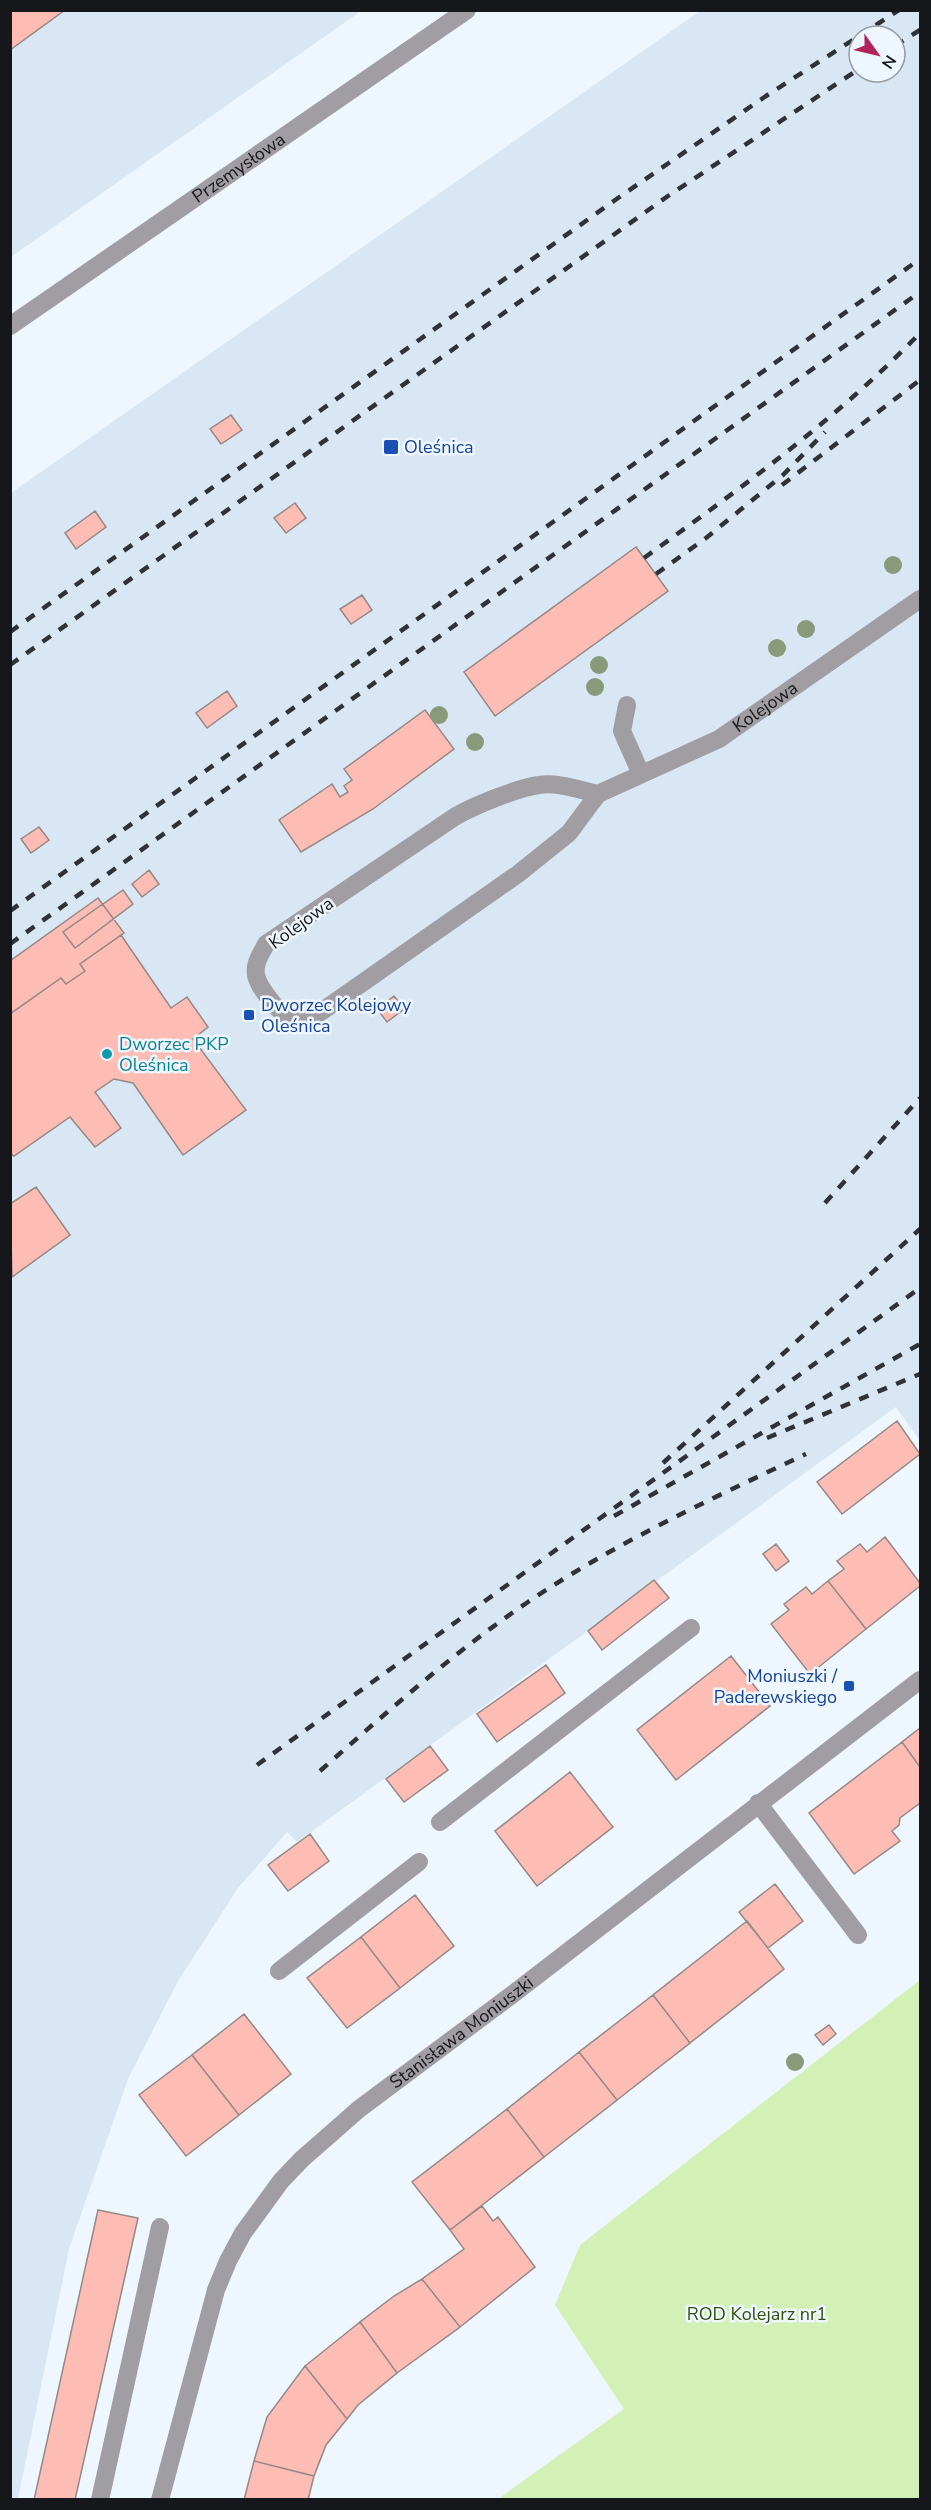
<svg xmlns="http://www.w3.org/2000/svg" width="931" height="2510" viewBox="0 0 931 2510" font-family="'Nunito Sans',sans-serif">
<rect width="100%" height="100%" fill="#eef6ff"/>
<!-- built -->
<path fill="#d9e7f5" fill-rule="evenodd" d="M11 11H361L11 257Z
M700 11H920V1441L896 1407 297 1842 287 1832 238 1888 178 1981 128 2079 69 2249 18 2499 11 2500V493ZM859 36H895V72H859Z"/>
<!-- green -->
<path fill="#d3f1b6" d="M920 1980V2499H498L624 2409 555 2305 580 2245Z"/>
<!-- building -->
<path fill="#febdb4" stroke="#948987" stroke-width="1.5" d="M10 10H65L10 50Z
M231 415 242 430 221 444 210 429Z
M295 503 306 518 286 533 274 518Z
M95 511 106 527 76 549 65 533Z
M636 547 668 591 495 716 464 672Z
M362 595 372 610 351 624 340 609Z
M227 691 237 706 207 728 196 713Z
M425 710 454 749 373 809 301 852 279 820 332 784 340 797 348 792 344 786 352 780 344 769Z
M39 827 49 840 31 853 21 839Z
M149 870 159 884 142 897 132 884Z
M123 890 133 904 75 948 63 932Z
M98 898 124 933 80 964 85 971 66 984 61 978 10 1014V961Z
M121 935 171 1008 187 997 208 1027 193 1039 246 1110 183 1155 133 1083 114 1079 95 1092 121 1128 95 1147 70 1117 14 1156 10 1153V1014L61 978 66 984 85 971 80 964Z
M394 996 404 1009 387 1022 377 1009Z
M36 1187 70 1235 12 1277 10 1204Z
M897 1421 920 1454 842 1514 817 1482Z
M885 1537 920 1583V1586L866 1629 828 1581 844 1569 837 1561 860 1544 867 1552Z
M776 1544 789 1561 776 1571 763 1554Z
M654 1580 669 1598 602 1650 588 1631Z
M828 1581 866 1629 810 1674 771 1624 789 1610 784 1604 806 1587 812 1594Z
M731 1656 770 1706 676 1780 637 1730Z
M546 1665 565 1693 497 1742 477 1714Z
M920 1728V1767L902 1742Z
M902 1742 920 1767V1803L900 1818 899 1825 892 1831 900 1841 854 1874 809 1813Z
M430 1746 448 1770 404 1802 386 1779Z
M570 1772 613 1827 537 1886 495 1831Z
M310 1834 329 1861 288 1891 268 1865Z
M775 1884 803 1921 768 1948 739 1912Z
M415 1895 454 1946 400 1988 361 1937Z
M747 1921 784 1969 690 2043 653 1995Z
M361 1937 400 1988 347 2028 307 1978Z
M653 1995 690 2043 617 2100 579 2052Z
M244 2014 291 2074 239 2115 192 2055Z
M829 2025 836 2034 823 2045 815 2035Z
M579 2052 617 2100 544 2157 507 2109Z
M192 2055 239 2115 186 2156 139 2095Z
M507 2109 544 2157 450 2230 412 2182Z
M482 2206 493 2221 498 2217 535 2267 460 2327 422 2279 464 2249 450 2230Z
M98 2210 138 2218 75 2500H34Z
M422 2279 460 2327 397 2373 360 2322 394 2296Z
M360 2322 397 2373 358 2405 347 2419 305 2366Z
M305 2366 347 2419 326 2445 314 2476 254 2461 267 2417Z
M254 2461 314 2476 308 2500H244Z"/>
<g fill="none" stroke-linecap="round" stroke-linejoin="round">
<!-- minor -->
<g stroke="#a09ea2" stroke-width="18">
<path id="s1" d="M10 326 467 10"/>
<path d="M627 705 622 731 641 774"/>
<path id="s2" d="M598 794C580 790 557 782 539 785 517 788 476 805 456 816L266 944C261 954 254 963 256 975 259 989 282 1018 296 1020 302 1021 309 1018 315 1016L518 874 569 833 598 794 719 739 920 599"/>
<path d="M758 1803 858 1935"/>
<path d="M440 1822 691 1628"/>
<path d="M279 1971 419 1862"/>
<path d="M100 2500 160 2227"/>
<path id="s3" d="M160 2500 216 2290 228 2261 243 2233 281 2181 302 2159 359 2109 513 1994 920 1680"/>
</g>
<!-- rail -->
<path stroke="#2f3236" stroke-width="4.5" stroke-dasharray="10 10" stroke-linecap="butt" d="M859 36 899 10
M895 46 920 30
M782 485 920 380
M644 558C741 488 837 419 920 333
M656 574 706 538 783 475 825 432
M10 632 618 198 766 96 859 36
M10 665 668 196 859 69
M10 911 920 259
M10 944 920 292
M825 1203 920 1098
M767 1438 920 1374
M663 1463 920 1229
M614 1516 920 1344
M257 1765 920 1288
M320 1771C387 1712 454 1652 528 1602 615 1543 711 1499 806 1454"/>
</g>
<!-- trees -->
<g fill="#889a79">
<circle cx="893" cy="565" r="9"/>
<circle cx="806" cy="629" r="9"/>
<circle cx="777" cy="648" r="9"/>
<circle cx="599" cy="665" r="9"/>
<circle cx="595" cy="687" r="9"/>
<circle cx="439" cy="715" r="9"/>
<circle cx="475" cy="742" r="9"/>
<circle cx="795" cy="2062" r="9"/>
</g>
<!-- markers -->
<g fill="#1a4fb4" stroke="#eef6ff" stroke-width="2">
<rect x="383" y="439" width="16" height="16" rx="3"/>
<rect x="243" y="1009" width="12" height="12" rx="3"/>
<rect x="843" y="1680" width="12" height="12" rx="3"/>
</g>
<circle fill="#0f9aa8" stroke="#eef6ff" stroke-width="2" cx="107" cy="1054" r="6"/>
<g text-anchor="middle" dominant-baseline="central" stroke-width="5" stroke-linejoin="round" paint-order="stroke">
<!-- street labels -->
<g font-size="18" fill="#15171a" stroke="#eef6ff">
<text stroke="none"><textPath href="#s1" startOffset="278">Przemysłowa</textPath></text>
<text stroke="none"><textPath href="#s2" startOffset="1044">Kolejowa</textPath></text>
<text transform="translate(301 923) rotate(-36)">Kolejowa</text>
<text stroke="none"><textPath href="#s3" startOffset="579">Stanisława Moniuszki</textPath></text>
</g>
<!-- transit labels -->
<g font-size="18" fill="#164399" stroke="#eef6ff" text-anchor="start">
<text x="404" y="447">Oleśnica</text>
<text x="261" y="1005">Dworzec Kolejowy<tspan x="261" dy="21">Oleśnica</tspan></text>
<text x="837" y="1676" text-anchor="end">Moniuszki /<tspan x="837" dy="21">Paderewskiego</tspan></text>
</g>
<!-- culture labels -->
<g font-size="18" fill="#0d838f" stroke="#eef6ff" text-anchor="start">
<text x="119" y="1044">Dworzec PKP<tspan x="119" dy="21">Oleśnica</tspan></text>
</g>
<!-- park labels -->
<g font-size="18" fill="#344f0c" stroke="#eef6ff">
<text x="757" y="2314">ROD Kolejarz nr1</text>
</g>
</g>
<!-- border -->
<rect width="931" height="2510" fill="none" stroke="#15171a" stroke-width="24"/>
<!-- north arrow -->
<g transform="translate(877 54) rotate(124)"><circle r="28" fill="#eef6ff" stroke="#979da3" stroke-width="1.5"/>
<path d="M0-4.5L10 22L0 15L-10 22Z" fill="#b12359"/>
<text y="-9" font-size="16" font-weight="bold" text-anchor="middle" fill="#15171a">N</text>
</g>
</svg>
